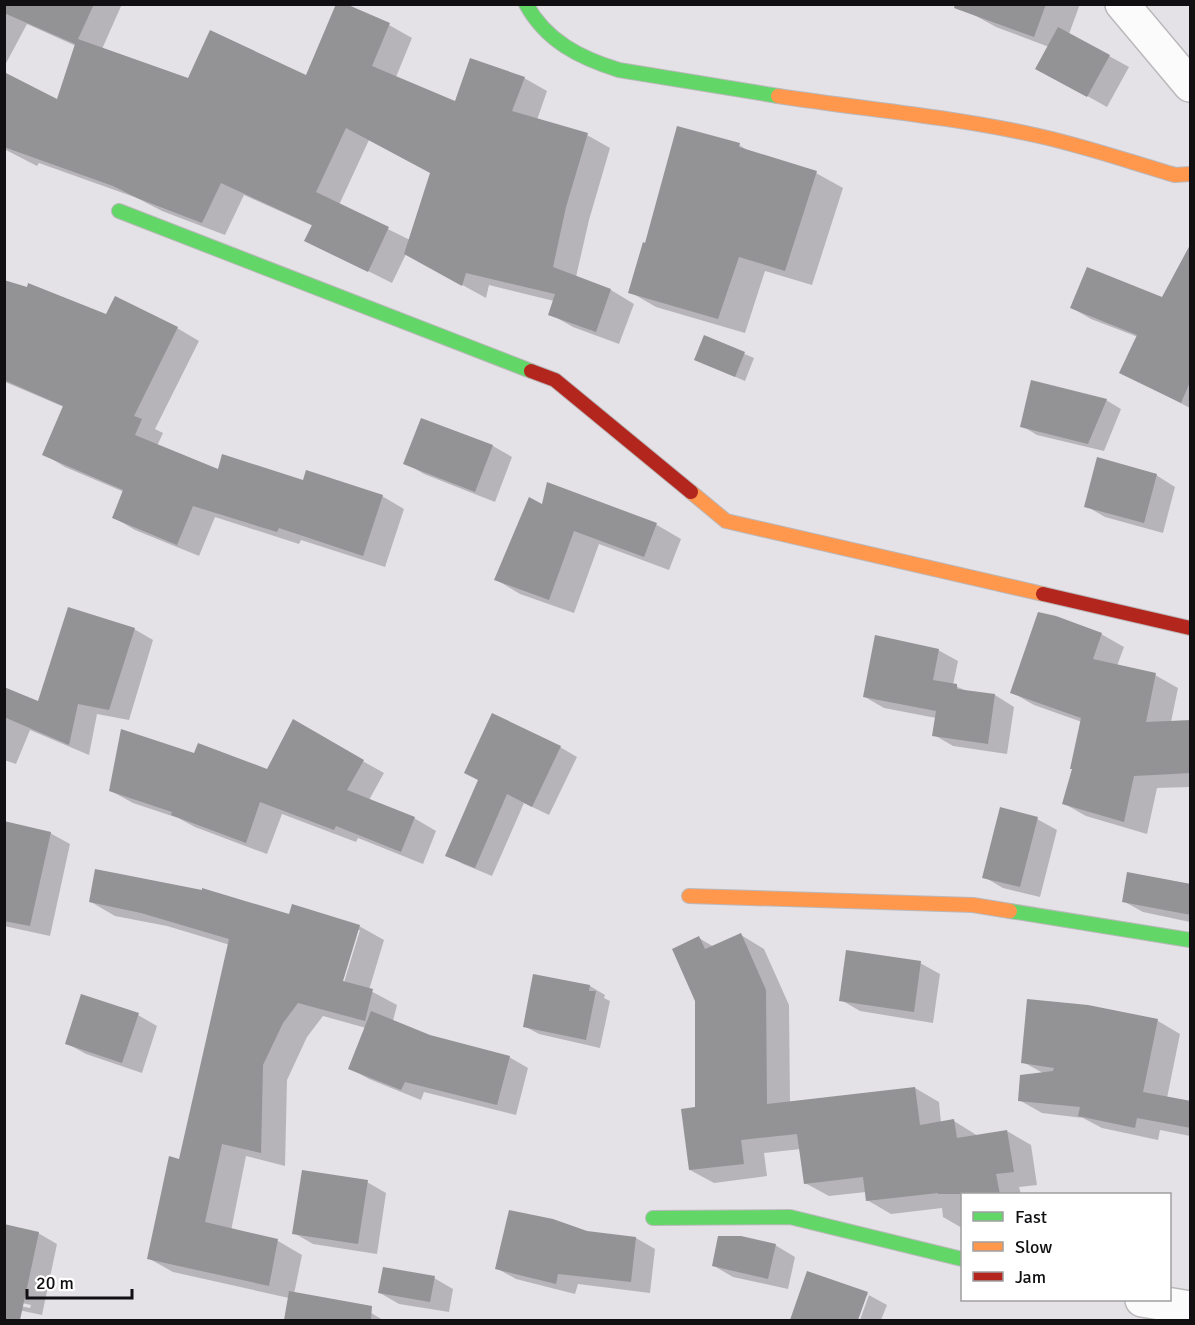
<svg xmlns="http://www.w3.org/2000/svg" width="1195" height="1325" viewBox="0 0 1195 1325" font-family="Signika,sans-serif">
<rect width="100%" height="100%" fill="#e4e2e6"/>
<!-- shadow -->
<path fill="#0003" fill-rule="evenodd" d="M4 4H122L102 49 189 80 307 77 343 4 389 25 412 38 396 77 456 103 524 78 547 91 537 120 587 135 610 148 589 220 576 277 611 290 634 304 619 344 573 327 550 314 554 301 489 285 486 298 406 254 392 283 306 240 313 226 244 195 225 235 162 211 137 198 39 163 37 166 4 149V74L57 101 76 46 27 24 4 67ZM369 140 432 173 410 240 339 205Z
M969 4H1080L1069 34 1129 67 1107 107 1057 79 1049 47 996 27 967 11Z
M739 145 752 153 816 173 843 188 812 285 765 271 745 333 656 307 630 292 646 245Z
M4 281 107 316 177 328 199 341 155 429 163 433 157 446 219 471 304 482 382 496 404 509 385 567 301 540 299 544 215 517 199 556 135 530 113 517 124 492 65 467 44 454 64 407 5 382 4 383Z
M1190 286V408L1121 372 1138 337 1091 319 1072 308 1162 299Z
M705 337 754 358 745 381 696 360Z
M1106 400 1121 409 1104 451 1037 435 1022 426Z
M493 446 512 457 495 502 424 474 405 463Z
M1156 475 1175 487 1163 533 1105 517 1086 506Z
M548 484 657 525 681 539 669 570 599 544 574 613 520 594 495 579 543 506Z
M134 629 153 640 129 720 97 714 89 755 30 730 16 764 4 760V689L39 703Z
M1101 634 1124 647 1117 666 1155 675 1178 688 1171 722 1190 721V787L1157 788 1147 834 1086 816 1063 803 1074 769 1082 722 1034 705 1011 692Z
M938 650 958 661 953 685 969 692 995 695 1014 707 1007 754 953 746 934 735 936 718 884 708 865 697Z
M293 722 384 773 369 800 414 818 436 831 423 864 358 838 356 842 282 814 267 854 195 827 178 818 133 803 111 791 195 754 268 771Z
M560 747 577 757 549 815 524 803 492 876 463 864 447 855 480 781Z
M1037 819 1057 830 1040 897 1003 888 984 877Z
M4 822 50 833 70 844 50 936 4 926Z
M1190 886V922L1143 912 1123 901Z
M91 902 290 915 359 926 384 940 369 990 397 1005 393 1021 430 1037 509 1057 528 1068 516 1115 424 1092 421 1100 369 1079 349 1068 366 1028 323 1016 307 1037 287 1080 285 1166 246 1156 231 1231 278 1241 302 1255 294 1294 356 1304 383 1320H285L289 1298 173 1272 148 1258 180 1160 230 945 167 926 115 916ZM357 930H360L342 989 339 988Z
M741 935 764 949 789 1005 790 1103 915 1088 939 1102 941 1123 954 1121 978 1136 1007 1131 1031 1145 1037 1185 1019 1187 1021 1194H962V1228L943 1217 942 1208 891 1214 867 1200 866 1192 829 1196 805 1183 801 1149 764 1153 767 1176 714 1183 690 1170 697 1109 699 938 714 947Z
M920 963 940 974 933 1023 860 1011 841 1000Z
M534 976 590 986 605 995 604 998 610 1001 600 1048 539 1034 524 1026Z
M1088 1006 1158 1021 1180 1034 1167 1098 1190 1102V1136L1160 1130 1158 1140 1102 1128 1083 1118 1042 1113 1019 1100 1043 1073 1023 1062Z
M138 1015 157 1026 142 1073 86 1054 66 1043Z
M367 1182 386 1193 377 1254 313 1244 294 1233Z
M587 1232 636 1238 655 1249 650 1293 578 1284 575 1294 516 1279 496 1268Z
M38 1233 57 1244 42 1315 4 1307V1303L30 1308 31 1305 4 1299Z
M775 1245 795 1257 788 1289 733 1277 714 1266Z
M434 1278 453 1289 449 1312 399 1304 380 1293Z
M867 1294 887 1305 881 1320H860L869 1295H865L857 1320H796L795 1312Z"/>
<!-- building -->
<path fill="#939295" d="M4 4H94L78 39 188 78 210 30 306 75 336 4H346L390 23 372 66 455 101 470 58 525 77 512 111 588 133 566 207 553 267 611 289 596 332 548 315 555 294 466 273 462 286 404 254 430 173 346 128 316 192 389 227 368 272 304 241 312 225 221 183 202 223 137 198 113 186 4 147V72L57 99 75 44 4 13Z
M955 4H1046L1034 37 954 8Z
M1058 27 1110 55 1087 97 1035 69Z
M677 126 740 143 739 147 817 171 785 271 739 257 718 319 628 293 643 242 645 243Z
M1191 243 1190 382 1181 403 1119 373 1137 335 1070 308 1087 267 1162 297Z
M4 280 27 287 28 283 106 314 115 296 178 327 134 416 142 419 135 435 218 469 222 454 303 480 306 470 383 495 363 556 279 528 277 532 193 506 177 545 112 518 123 490 42 455 63 406 4 380Z
M704 335 745 352 735 377 694 360Z
M1031 380 1107 399 1088 444 1020 427Z
M421 418 493 445 475 492 403 464Z
M1097 457 1157 474 1144 523 1084 507Z
M547 482 657 523 644 557 574 531 549 600 494 580 529 497 542 504Z
M68 607 135 628 109 710 78 704 69 745 4 717V687L38 701Z
M1038 612 1056 616 1102 633 1093 659 1156 673 1146 722 1191 720V773L1134 776 1124 822 1062 804 1072 769H1070L1081 718 1010 693Z
M875 635 939 649 933 680 957 684V689L995 694 988 744 932 736 936 711 863 697Z
M492 713 561 746 532 807 507 794 475 868 445 856 478 780 464 773Z
M293 719 364 760 347 790 415 817 401 852 336 826 334 830 260 802 246 843 171 815 172 812 109 791 121 729 194 753 198 743 267 769Z
M1000 807 1038 817 1020 887 982 878Z
M4 821 51 832 30 926 4 921Z
M95 869 202 890V888L289 914 292 904 360 925 343 981 373 989 365 1021 298 1003 283 1023 263 1065 261 1153 222 1144 205 1222 278 1239 269 1286 147 1259 169 1156 179 1159 229 939 141 913 89 902Z
M1127 872 1191 884V915L1122 902Z
M741 933 766 990 767 1104 915 1087 920 1125 954 1119 957 1138 1007 1130 1014 1172 996 1174 1000 1194H938V1193L866 1201 863 1177 804 1184 797 1134 741 1140 744 1164 689 1170 681 1109 695 1107V1001L672 949 699 936 705 949Z
M846 950 921 961 914 1012 839 1001Z
M533 974 590 985 589 991H596L586 1040 523 1027Z
M81 994 139 1013 122 1063 65 1044Z
M1027 999 1088 1005 1158 1019 1143 1092 1191 1101V1128L1137 1118 1135 1128 1078 1116 1080 1107 1018 1101 1020 1075 1053 1071 1054 1068 1021 1063Z
M371 1011 430 1035 510 1056 497 1105 405 1082 401 1090 348 1069Z
M302 1170 368 1180 358 1244 292 1234Z
M509 1210 553 1219 587 1231 636 1237 631 1282 558 1274 556 1284 495 1269Z
M4 1224 39 1232 20 1320H4Z
M718 1236H741L776 1244 768 1279 712 1266Z
M383 1267 435 1276 430 1302 378 1293Z
M807 1271 868 1292 858 1320H790Z
M289 1291 372 1306 371 1320H284Z"/>
<g fill="none" stroke-linecap="round" stroke-linejoin="round">
<!-- street casing -->
<g stroke="#bab8bb" stroke-width="36">
<path id="street" d="M1122 4 1190 85
M1142 1300 1190 1308"/>
</g>
<!-- fast casing -->
<g stroke="#bab8bb" stroke-width="16">
<path id="fast" d="M526 4C546 41 580 58 619 70L778 96
M119 211 531 371
M1010 911 1190 940
M653 1218 790 1217 962 1259"/>
</g>
<!-- slow casing -->
<g stroke="#bab8bb" stroke-width="16">
<path id="slow" d="M778 96C862 109 947 116 1030 134 1079 144 1127 161 1175 175L1190 174
M691 492 726 521 1043 594
M689 896 973 905 1010 911"/>
</g>
<!-- jam casing -->
<g stroke="#bab8bb" stroke-width="16">
<path id="jam" d="M531 371 555 380 691 492
M1043 594 1190 628"/>
</g>
<!-- street -->
<use href="#street" stroke="#fbfbfb" stroke-width="33"/>
<!-- fast -->
<use href="#fast" stroke="#63d668" stroke-width="14"/>
<!-- slow -->
<use href="#slow" stroke="#ff974d" stroke-width="14"/>
<!-- jam -->
<use href="#jam" stroke="#b3261e" stroke-width="14"/>
</g>
<!-- border -->
<rect width="1195" height="1325" fill="none" stroke="#110f12" stroke-width="12"/>
<!-- legend -->
<rect x="961" y="1193" width="210" height="108" fill="#ffffff" stroke="#a09fa0" stroke-width="1.5"/>
<rect x="973" y="1212" width="30" height="9" fill="#63d668" stroke="#a09fa0" stroke-width="1.5"/>
<text x="1015" y="1223" font-size="18" fill="#110f12">Fast</text>
<rect x="973" y="1242" width="30" height="9" fill="#ff974d" stroke="#a09fa0" stroke-width="1.5"/>
<text x="1015" y="1253" font-size="18" fill="#110f12">Slow</text>
<rect x="973" y="1272" width="30" height="9" fill="#b3261e" stroke="#a09fa0" stroke-width="1.5"/>
<text x="1015" y="1283" font-size="18" fill="#110f12">Jam</text>
<!-- scale -->
<path d="M27 1289v9h105v-9" fill="none" stroke="#110f12" stroke-width="3"/>
<text x="36" y="1289" font-size="18" fill="#110f12" stroke="#ffffff" stroke-width="4.5" paint-order="stroke">20 m</text>
</svg>
